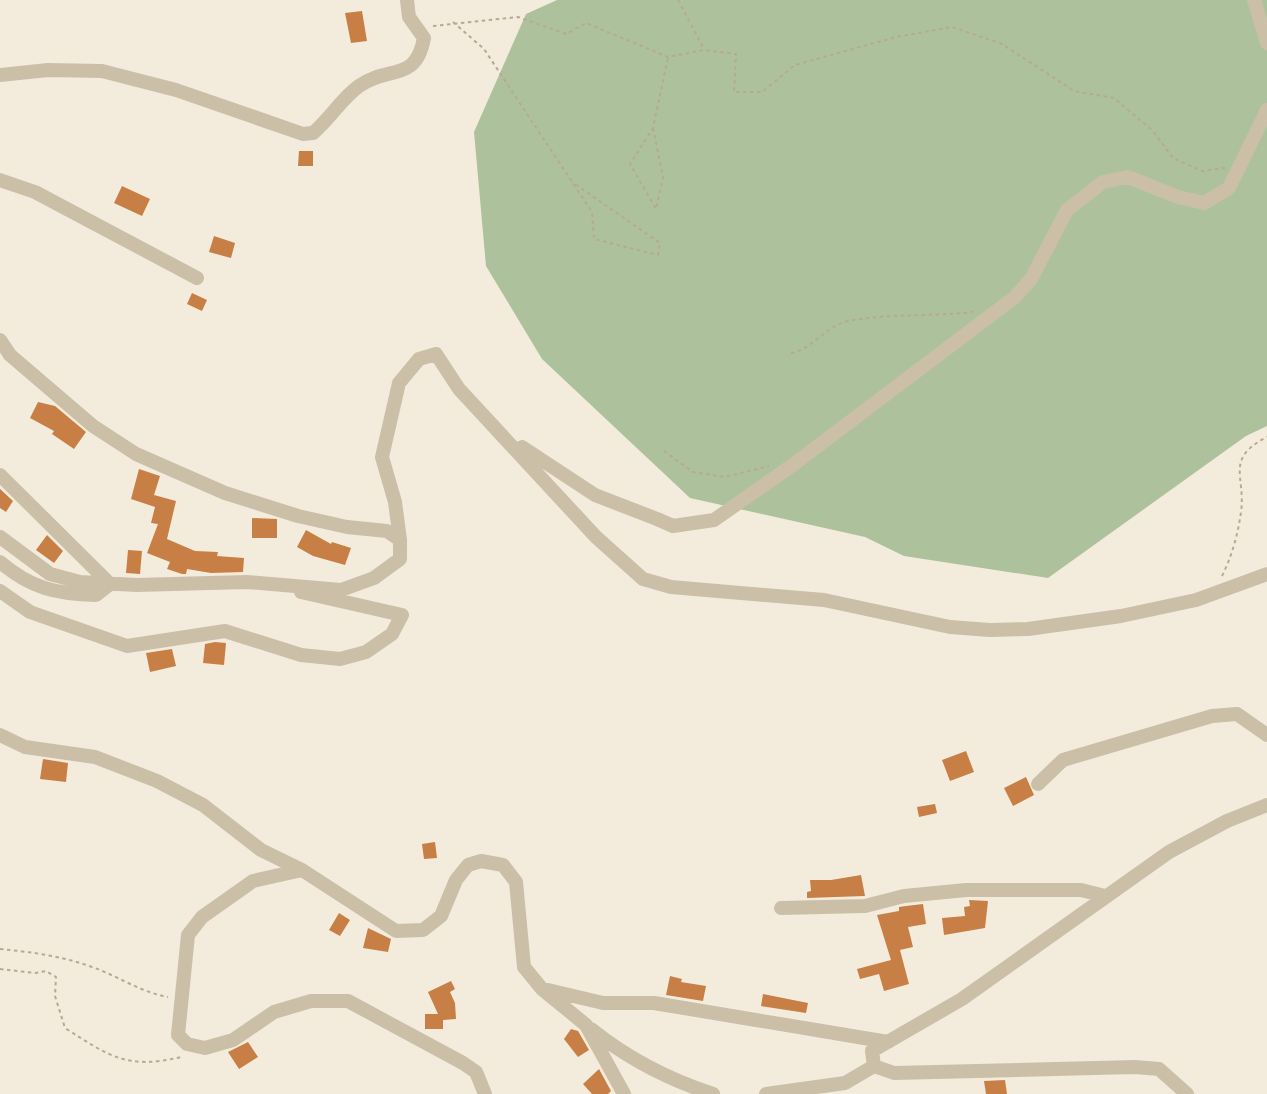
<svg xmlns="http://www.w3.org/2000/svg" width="1267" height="1094" viewBox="0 0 1267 1094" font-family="'Public Sans',sans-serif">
<rect width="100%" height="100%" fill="#f3ecdc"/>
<!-- green -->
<path fill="#adc29c" d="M557 0H1267V426L1246 436 1048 578 904 556 865 537 690 498 542 359 486 266 474 132 526 14Z"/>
<!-- building -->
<path fill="#c87f45" d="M362 11 367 41 351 43 345 13Z
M299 151H313V166H298Z
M122 186 150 199 142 216 114 203Z
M214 236 235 243 231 258 209 252Z
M192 293 207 300 202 311 187 304Z
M38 402 55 406 86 432 74 449 52 434 54 431 30 418Z
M139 469 160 476 154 495 176 501 167 539 195 551 218 552 217 556 244 558 243 572 211 573 187 569 186 574H182L167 569 170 562 147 553 158 524 151 523 155 507 131 499Z
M0 489 13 501 6 512 0 508Z
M252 518 277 519V538H252Z
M306 530 331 544 332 542 351 548 345 565 313 556 297 547Z
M47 535 63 551 54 563 36 550Z
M128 550 142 551 140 574 126 573Z
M215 642 226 643 224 665 203 663 205 644Z
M172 649 176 666 150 672 146 653Z
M966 751 974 772 950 781 942 760Z
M43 759 68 763 66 782 40 779Z
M1026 777 1034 795 1013 806 1004 788Z
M935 804 937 813 919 817 917 807Z
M435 842 437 858 424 859 422 844Z
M861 875 865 896 807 898V892L811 891 810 880H831Z
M969 900 988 901 985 928 944 935 942 918 965 916 964 907 970 906Z
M923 904 926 924 908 927 913 947 900 950 909 984 884 991 879 974 860 979 857 969 891 960 877 915 899 911V907L906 906Z
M339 913 350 920 340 936 329 930Z
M368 928 391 939 388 952 363 948Z
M670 976 682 979 681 982 706 986 703 1001 666 995Z
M451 981 455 989 450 992 455 1003 456 1019 443 1020V1029H425V1014H438L428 992Z
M763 994 808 1003 806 1013 761 1006Z
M571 1029 578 1031 589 1050 578 1057 564 1039Z
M248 1042 258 1057 239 1069 228 1052Z
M599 1069 611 1091 608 1094H592L583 1084Z
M1005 1080 1007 1094H986L984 1081Z"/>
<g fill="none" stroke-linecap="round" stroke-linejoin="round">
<!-- path -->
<path stroke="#b7a992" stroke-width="2" stroke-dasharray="3.5 3.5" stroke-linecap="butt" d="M678 0 704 49
M453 22 484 49 592 212 594 239 658 255 660 243 572 182
M433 26 518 17 566 34 586 23 668 57 704 50 736 54 734 92H762L795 65 896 37 952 27 1002 44 1074 91 1114 98 1153 131 1173 158 1202 171 1225 168
M653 128 663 177 656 209 630 164 653 128 668 58
M791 353C813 349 825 326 848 321 889 313 932 317 973 312
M664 451 693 472 725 477 769 466
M1222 576C1232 556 1238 534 1241 512 1246 476 1224 459 1267 437
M0 949C31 952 62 956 92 967 118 976 140 992 168 997
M0 969 35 973 46 971 56 977 55 996 65 1028C109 1056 127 1070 181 1057"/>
<!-- minor -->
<path stroke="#cbbfa8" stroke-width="14" d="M1254 0 1267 43
M0 75 48 70 102 71 176 90 303 134 313 133C330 119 341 99 359 86 388 65 416 83 424 38L409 17 407 0
M0 180 35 192 197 278
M0 340 10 355 93 426 136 454 225 493 298 516 347 527 387 531 400 540V559L374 578 341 590 247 582 137 585 80 582 50 574 0 537
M522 447 595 495 657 519 673 526 714 520 794 464 1015 297 1031 279 1067 210 1103 182 1128 177 1178 197 1204 203 1229 188 1267 110
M0 475 110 584 96 595C55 594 31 588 0 562
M400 540 395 502 382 457 399 383 419 359 436 354 459 389 596 537 643 579 671 587 824 600 950 627 990 630 1028 629 1121 616 1196 600 1267 574
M0 591 30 612 127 646 225 631 301 655 340 659 366 652 392 634 402 615 301 592
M0 735 25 747 95 757 157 781 203 805 261 850 302 870 396 931 423 930 441 916 456 880 468 865 481 861 503 865 516 882 524 967 542 989 586 1025 624 1094
M1038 784 1063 760 1212 716 1237 714 1267 735
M302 870 253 881 202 917 188 935 178 1035 187 1044 205 1048 233 1040 274 1012 311 1001H348L463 1063 476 1072 485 1094
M781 908 865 906 904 896 966 890H1081L1105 896
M548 990 603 1003H654L888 1042
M591 1029C627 1058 670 1080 713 1094
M766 1094 845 1083 874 1066
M1187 1094 1159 1069 1135 1067 894 1073 874 1066 872 1051 962 999 1169 852 1227 821 1267 805"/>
</g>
</svg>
